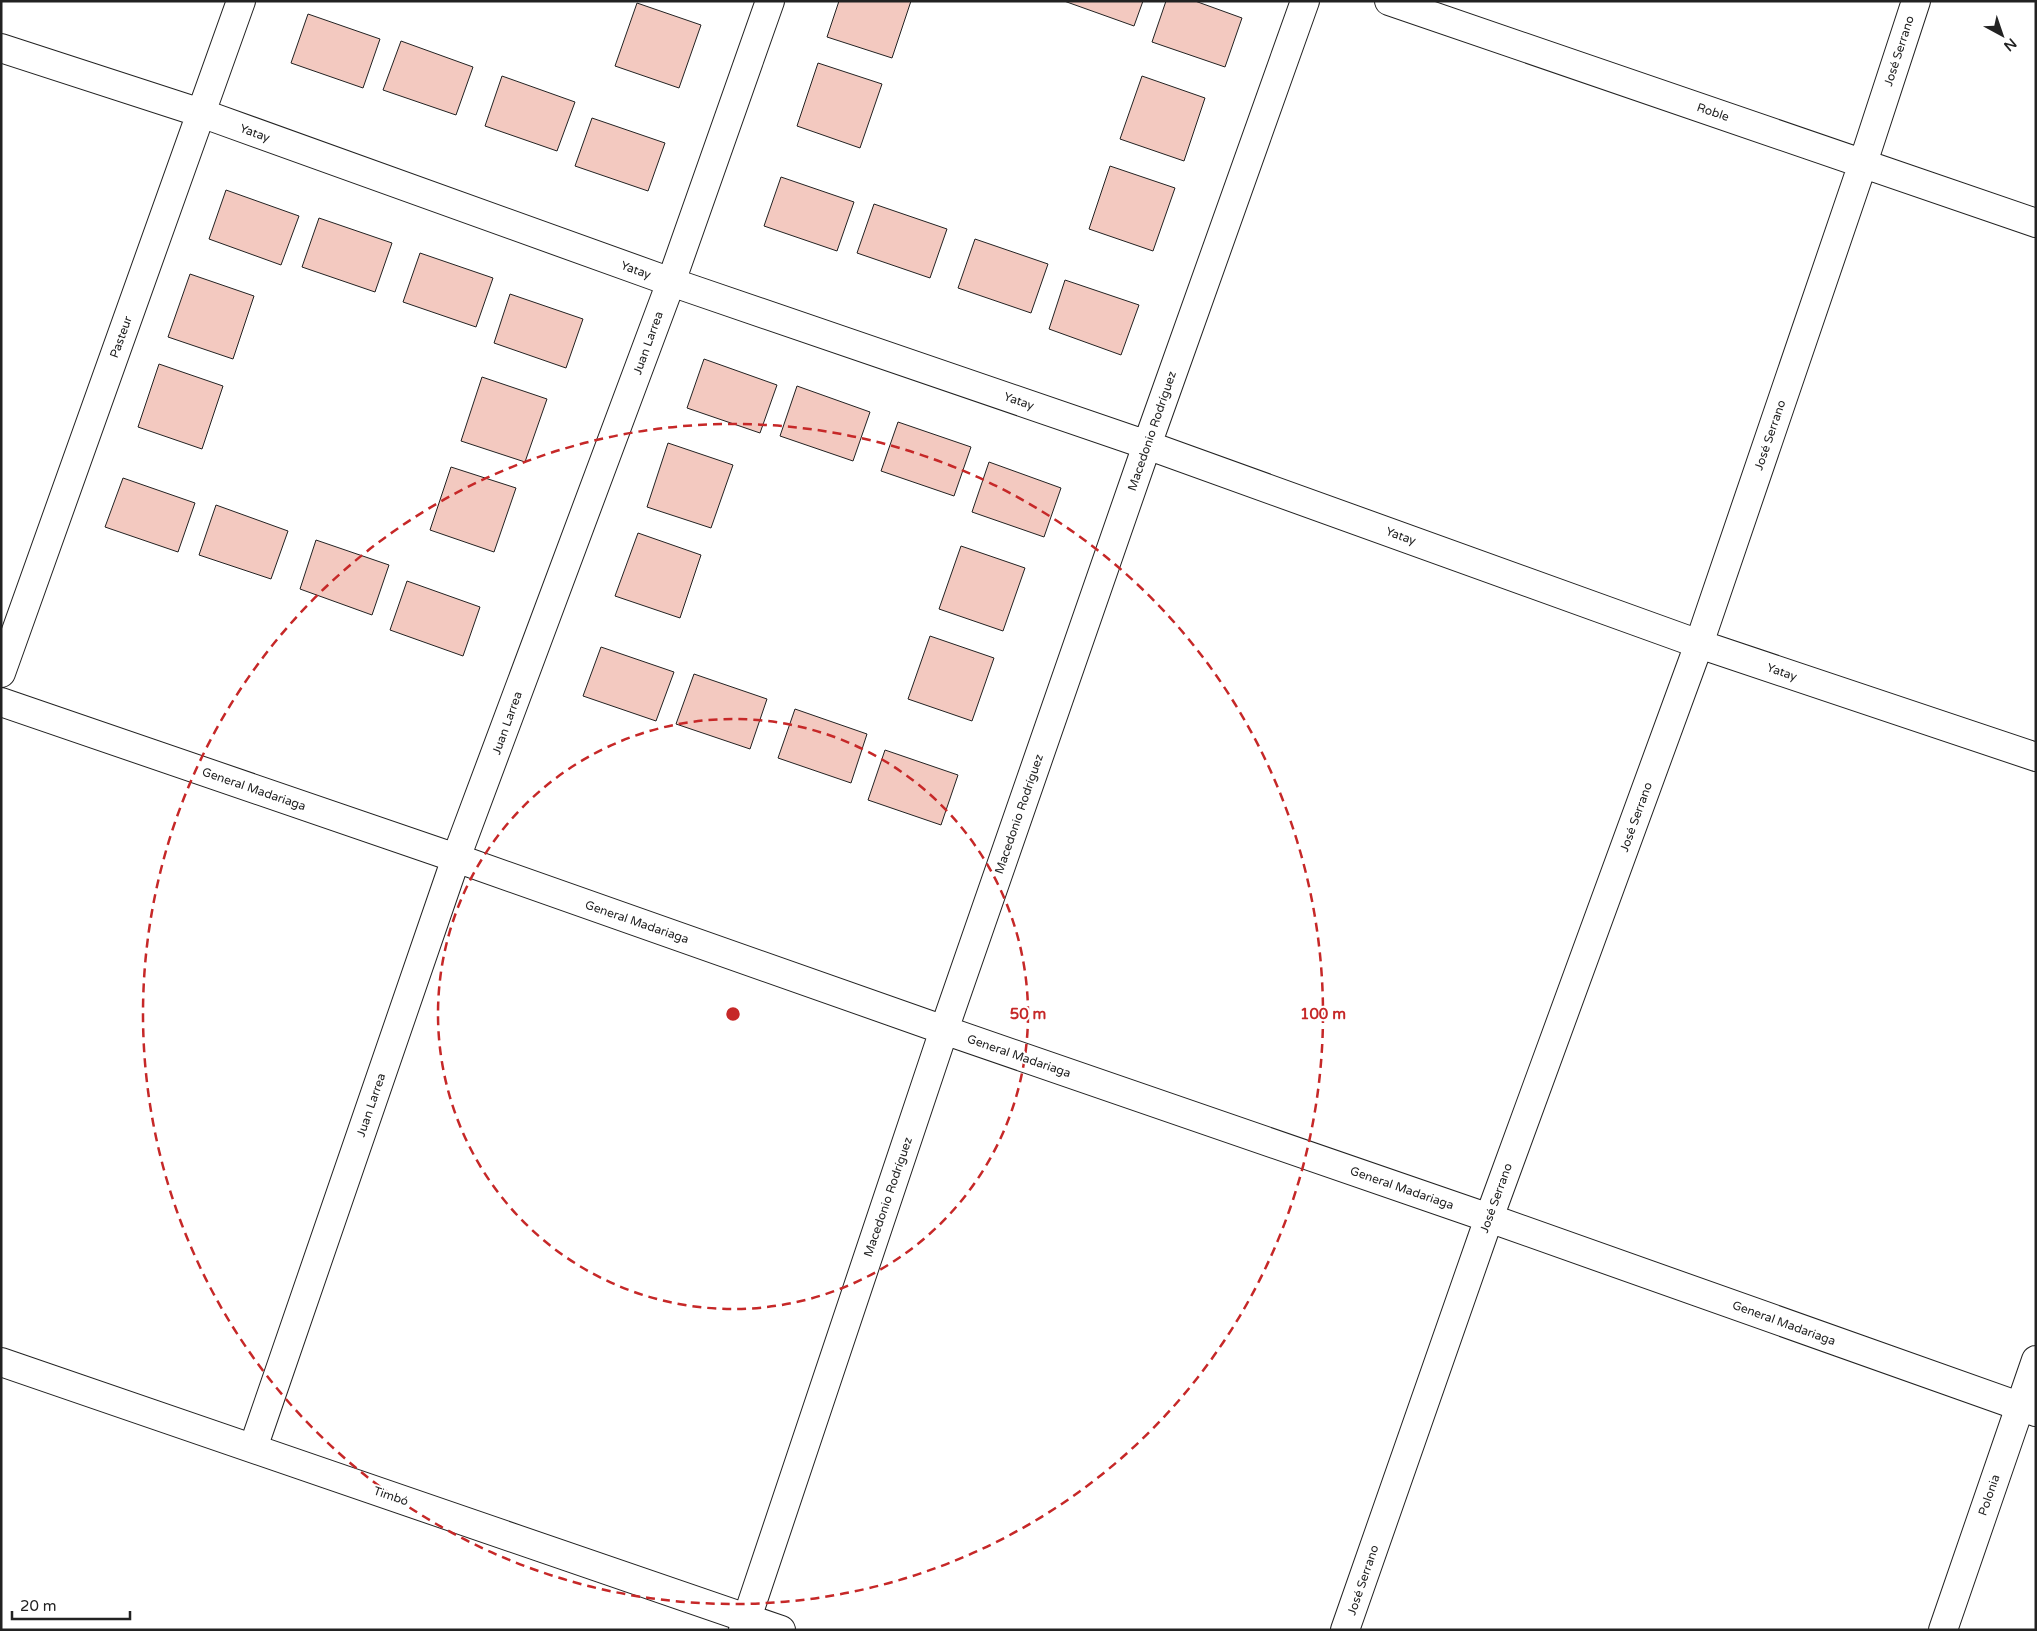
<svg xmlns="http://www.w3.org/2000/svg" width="2037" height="1631" viewBox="0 0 2037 1631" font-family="'Varela Round',sans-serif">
<rect width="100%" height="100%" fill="#fff"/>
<!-- building -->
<path fill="#f3c9c0" stroke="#222" d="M839 1H911L892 58 827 37Z
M1064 1H1143L1134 26Z
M1166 1H1195L1242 18 1225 67 1152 42Z
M637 3 701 25 679 88 615 66Z
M308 14 380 39 363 88 291 63Z
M401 41 473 67 456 115 383 90Z
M818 63 882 84 860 148 797 126Z
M502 76 575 102 557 151 485 126Z
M1142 76 1205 98 1184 161 1120 139Z
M592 118 665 143 648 191 575 166Z
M1110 166 1175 188 1153 251 1089 229Z
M781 177 854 202 837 251 764 226Z
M226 190 299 216 281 265 209 239Z
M874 204 947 229 930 278 857 253Z
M319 218 392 243 375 292 302 267Z
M975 239 1048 264 1031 313 958 288Z
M420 253 493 278 476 327 403 302Z
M190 274 254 296 233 359 168 337Z
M1065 280 1139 305 1121 355 1049 329Z
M510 294 583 319 566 368 494 343Z
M704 359 777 385 760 433 687 408Z
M159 364 223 386 202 449 138 427Z
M482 377 547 399 525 462 461 441Z
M797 386 870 412 853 461 780 436Z
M898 422 971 447 954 496 881 471Z
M668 443 733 465 711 528 647 507Z
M989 462 1061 488 1044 537 972 512Z
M451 467 516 488 494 552 430 530Z
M123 478 195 503 178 552 105 527Z
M216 505 288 531 271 579 199 555Z
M638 533 701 555 680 618 615 596Z
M316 540 389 565 372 615 300 589Z
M961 546 1025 568 1003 631 939 609Z
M407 581 480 607 463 656 390 630Z
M930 636 994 658 972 721 908 699Z
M601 647 674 672 656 721 583 696Z
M694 674 767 699 750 749 676 724Z
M795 709 867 734 851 783 778 758Z
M885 750 958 775 941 825 868 800Z"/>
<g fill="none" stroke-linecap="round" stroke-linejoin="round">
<!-- minor casing -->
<g stroke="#222" stroke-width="30">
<path id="minor" d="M1389 1 2036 223
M1 48 201 113 671 282 1147 445 1699 644 2036 757
M1 673 241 1
M1 702 456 858 944 1030 1489 1218 2036 1412
M1 1362 781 1630
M253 1448 456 858 671 282 770 1
M743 1630 944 1030 1147 445 1305 1
M1345 1630 1489 1218 1699 644 1863 163 1916 1
M1943 1630 2036 1360"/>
</g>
<!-- minor -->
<use href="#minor" stroke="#fff" stroke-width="28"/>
</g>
<!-- distance rings -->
<g fill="none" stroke="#c62828" stroke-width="2.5" stroke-dasharray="9 6">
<circle cx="733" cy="1014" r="295"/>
<circle cx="733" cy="1014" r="590"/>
</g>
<g text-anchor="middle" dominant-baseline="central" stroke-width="4" stroke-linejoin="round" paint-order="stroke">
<!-- street labels -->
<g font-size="12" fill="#222" stroke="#fff">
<text transform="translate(1899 51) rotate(-72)">José Serrano</text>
<text transform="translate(1713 112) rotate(19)">Roble</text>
<text transform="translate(255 133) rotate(20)">Yatay</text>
<text transform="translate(636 270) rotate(20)">Yatay</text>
<text transform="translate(121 337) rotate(-70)">Pasteur</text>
<text transform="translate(648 343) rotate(-70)">Juan Larrea</text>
<text transform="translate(1019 401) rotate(19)">Yatay</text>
<text transform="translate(1152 431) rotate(-71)">Macedonio Rodríguez</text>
<text transform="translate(1770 435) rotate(-71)">José Serrano</text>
<text transform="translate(1401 536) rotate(20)">Yatay</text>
<text transform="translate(1782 672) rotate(19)">Yatay</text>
<text transform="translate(507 723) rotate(-70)">Juan Larrea</text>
<text transform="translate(254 789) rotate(19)">General Madariaga</text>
<text transform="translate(1019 814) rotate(-71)">Macedonio Rodríguez</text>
<text transform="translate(1636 817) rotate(-70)">José Serrano</text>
<text transform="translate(637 922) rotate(19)">General Madariaga</text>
<text transform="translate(1019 1056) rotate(19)">General Madariaga</text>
<text transform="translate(371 1105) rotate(-71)">Juan Larrea</text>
<text transform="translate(1402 1188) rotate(19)">General Madariaga</text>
<text transform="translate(888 1197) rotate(-71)">Macedonio Rodríguez</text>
<text transform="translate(1496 1198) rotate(-70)">José Serrano</text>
<text transform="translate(1784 1323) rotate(20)">General Madariaga</text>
<text transform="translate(1989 1495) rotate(-71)">Polonia</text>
<text transform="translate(391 1496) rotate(19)">Timbó</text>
<text transform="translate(1363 1580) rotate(-71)">José Serrano</text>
</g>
</g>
<circle cx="733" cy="1014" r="8" fill="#c62828" stroke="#fff" stroke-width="2.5"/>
<g font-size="15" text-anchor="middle" font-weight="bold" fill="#c62828" stroke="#fff" stroke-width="4" stroke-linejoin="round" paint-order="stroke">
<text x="1028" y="1019">50 m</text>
<text x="1323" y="1019">100 m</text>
</g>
<!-- border -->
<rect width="2037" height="1631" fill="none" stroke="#222222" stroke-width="5"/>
<!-- north arrow -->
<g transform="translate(2002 35) rotate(140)" stroke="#ffffff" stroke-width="4" paint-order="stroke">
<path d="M0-4L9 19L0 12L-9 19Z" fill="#222222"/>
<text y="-8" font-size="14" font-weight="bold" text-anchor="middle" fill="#222222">N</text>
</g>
<!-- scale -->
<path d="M12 1611v8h118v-8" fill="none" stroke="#222222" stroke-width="2.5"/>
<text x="20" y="1611" font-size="15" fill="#222222" stroke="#ffffff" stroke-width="4" paint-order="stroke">20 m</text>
</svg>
